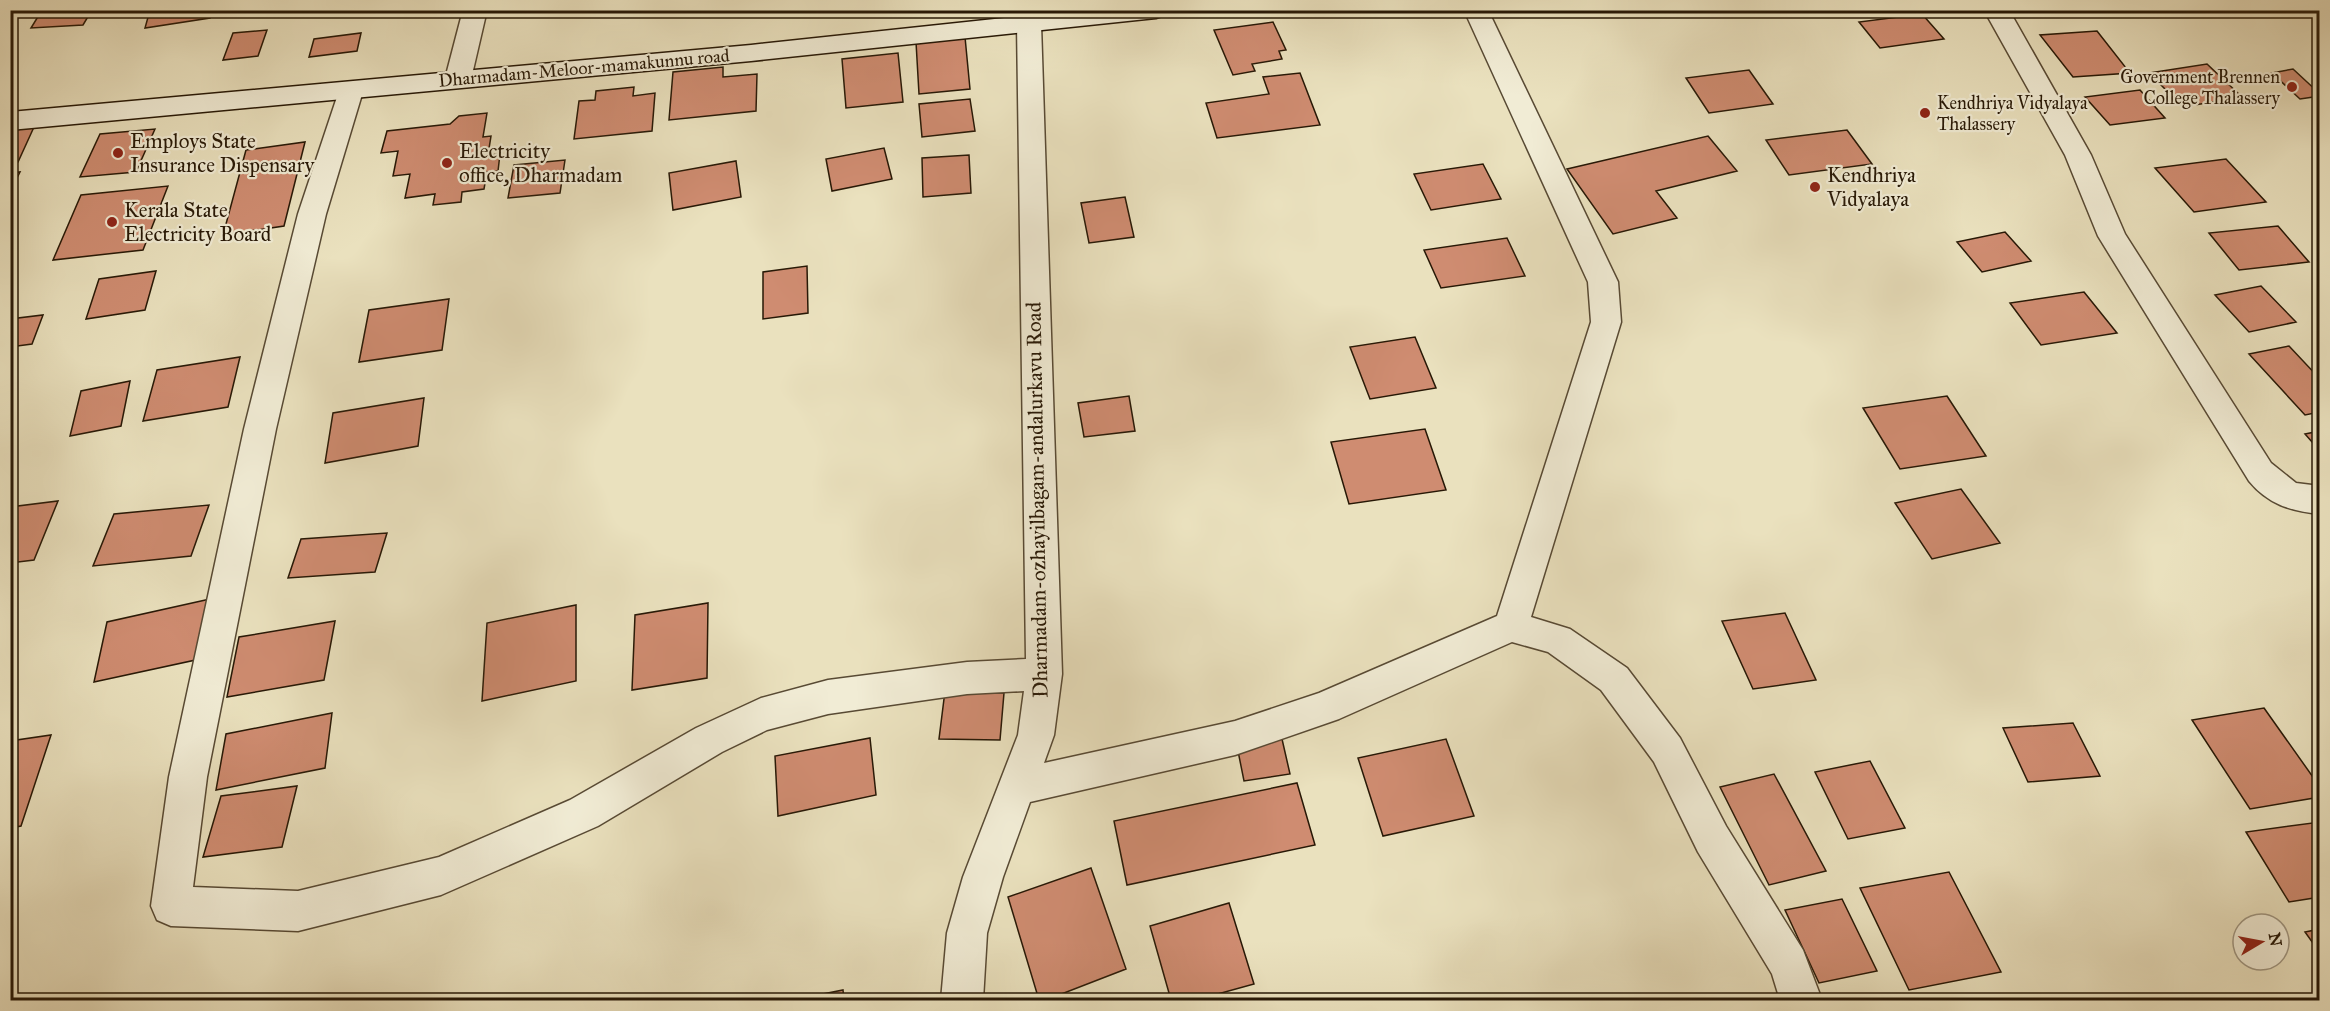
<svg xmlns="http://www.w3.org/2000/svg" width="2330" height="1011" viewBox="0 0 2330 1011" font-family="'IM FELL Great Primer',serif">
<rect width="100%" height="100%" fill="#eae1be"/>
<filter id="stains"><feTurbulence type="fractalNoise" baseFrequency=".00333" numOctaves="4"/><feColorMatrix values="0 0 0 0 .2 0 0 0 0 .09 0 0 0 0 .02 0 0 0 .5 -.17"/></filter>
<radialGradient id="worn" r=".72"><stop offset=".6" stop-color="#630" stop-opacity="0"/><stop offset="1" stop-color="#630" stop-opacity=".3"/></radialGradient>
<!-- building -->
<path fill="#cf8c71" stroke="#271806" stroke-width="1.5" d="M42 10H92L83 25 31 28Z
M150 10H212L210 18 145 28Z
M2033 10H2081L2038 16Z
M1922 14 1944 39 1880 48 1859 22Z
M1273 22 1286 50 1279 51 1282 59 1252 64 1255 71 1233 75 1214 30Z
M267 30 258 56 223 60 233 33Z
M2097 31 2130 73 2073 77 2040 35Z
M361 33 357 51 309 57 314 39Z
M965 37 970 89 919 94 916 42Z
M898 53 903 102 846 108 842 59Z
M2207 64 2242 97 2183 107 2149 73Z
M723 67V77L757 74 756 111 669 120 673 72Z
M2293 69 2320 94V96L2300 99 2272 73Z
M1749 70 1773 104 1709 113 1686 78Z
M1300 73 1320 125 1217 138 1206 103 1269 94 1263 77Z
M634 87 633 96 655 93 652 131 574 139 579 101 595 100 596 91Z
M2140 90 2165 118 2110 125 2085 97Z
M970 99 975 131 922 137 919 104Z
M487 113 483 137 491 136 488 155 500 154 498 171 487 172 484 189 462 192 461 202 433 205 435 194 405 198 410 174 393 176 398 151 381 153 387 131 450 124 459 116Z
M34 127 18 162 10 163V129Z
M155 129 136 172 80 177 100 134Z
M1847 130 1872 164 1789 175 1766 140Z
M1708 136 1737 171 1656 191 1677 218 1613 234 1567 169Z
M305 142 284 226 223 235 246 150Z
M884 148 892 179 832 191 826 159Z
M969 155 971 193 923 197 922 158Z
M2226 159 2266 202 2194 212 2155 168Z
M565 160 560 193 508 198 514 165Z
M736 161 741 197 673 210 669 173Z
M1483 164 1501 199 1431 210 1414 174Z
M20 172 10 192V173Z
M168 186 143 250 53 260 81 195Z
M1125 197 1134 237 1089 243 1081 203Z
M2278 226 2309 262 2239 270 2209 233Z
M2005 232 2031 261 1982 272 1957 242Z
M1507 238 1525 276 1441 288 1424 250Z
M807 266 808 313 763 319V272Z
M156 271 145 310 86 319 99 279Z
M2261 286 2296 322 2249 332 2215 295Z
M2084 292 2117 333 2041 345 2010 303Z
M449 299 442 350 359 362 369 310Z
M43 315 32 344 10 347V319Z
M1415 337 1436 388 1370 399 1350 347Z
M2289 346 2320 379V412L2305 415 2249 354Z
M240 357 228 407 143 421 157 370Z
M130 381 121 426 70 436 81 391Z
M1129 396 1135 431 1084 437 1078 403Z
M1947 396 1986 456 1900 469 1863 408Z
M424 398 418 446 325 463 333 413Z
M1425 429 1446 490 1349 504 1331 442Z
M2320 431V451L2305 434Z
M1961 489 2000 543 1932 559 1895 503Z
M58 501 34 560 10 563V507Z
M209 505 191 556 93 566 114 514Z
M387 533 375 572 288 578 301 539Z
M210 599 200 659 94 682 107 622Z
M708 603 707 678 632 690 635 615Z
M576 605V681L482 701 487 623Z
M1785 613 1816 680 1753 689 1722 621Z
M335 621 324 680 227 697 239 637Z
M945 691 1004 693 1000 740 939 739Z
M2264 708 2320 787V797L2250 809 2192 720Z
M332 713 325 768 216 790 226 734Z
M2073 723 2100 776 2028 782 2003 728Z
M51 735 21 826 10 828V741Z
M870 738 876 795 778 816 775 756Z
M1282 739 1290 774 1244 781 1237 746Z
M1446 739 1474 816 1383 836 1358 758Z
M1870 761 1905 828 1848 839 1815 772Z
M1774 774 1826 871 1769 885 1720 787Z
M1297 783 1315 845 1127 885 1114 821Z
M297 786 282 847 203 857 221 796Z
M2320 822V897L2289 902 2246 832Z
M1091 868 1126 969 1046 1000H1039L1008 897Z
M1949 872 2001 972 1909 990 1860 888Z
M1842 899 1877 971 1819 983 1785 910Z
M1229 903 1254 984 1196 1000H1171L1150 926Z
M2320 929V953L2305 932Z
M843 990 844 1000H793Z"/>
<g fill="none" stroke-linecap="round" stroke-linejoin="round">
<!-- minor casing -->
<g stroke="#584a34" stroke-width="3">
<path id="minor" d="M463 10H487L471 79 467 85 458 87 449 85 445 79Z
M1464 10H1488L1618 282 1621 322 1531 617 1570 629 1627 668 1680 738 1726 826 1803 950 1822 1000H1780L1772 974 1698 852 1654 762 1601 690 1548 652 1512 642 1339 719 1235 755 1030 802 1003 877 987 933 983 1000H941L947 933 963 877 1018 735 1024 691 967 694 828 714 767 730 722 752 598 826 441 895 298 931 171 926 157 920 151 906 169 777 244 429 298 214 341 85 350 83 359 85 363 91 326 214 276 429 207 777 193 887 298 891 439 857 570 800 696 728 761 698 828 680 967 662 1026 659 1017 24 1020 19 1029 16 1038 19 1041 24 1062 674 1054 735 1044 763 1235 721 1319 693 1497 616 1591 322 1588 282Z
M1984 10H2009L2091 155 2125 234 2271 463 2296 483 2320 486V514C2290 511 2268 504 2249 481L2098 236 2065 155Z"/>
</g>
<!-- secondary casing -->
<g stroke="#271806" stroke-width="3">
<path id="secondary" d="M1079 10H1168L1165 15 1156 18 751 61 10 130V112L751 45Z"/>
</g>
<!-- minor -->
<use href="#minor" fill="#f1ecd5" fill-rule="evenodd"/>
<!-- secondary -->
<use href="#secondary" fill="#f1ecd5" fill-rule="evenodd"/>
</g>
<!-- markers -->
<g fill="#8f2418" stroke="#f1ecd5" stroke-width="2">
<circle cx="2292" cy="87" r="6"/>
<circle cx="1925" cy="113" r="6"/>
<circle cx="118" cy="153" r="6"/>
<circle cx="447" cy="163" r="6"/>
<circle cx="1815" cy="187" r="6"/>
<circle cx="112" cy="222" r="6"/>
</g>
<g text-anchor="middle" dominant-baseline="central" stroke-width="4.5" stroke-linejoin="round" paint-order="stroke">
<!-- far-street labels -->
<g font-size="18" fill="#271806" stroke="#f1ecd5">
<text transform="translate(584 68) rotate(-5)">Dharmadam-Meloor-mamakunnu road</text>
</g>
<!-- far-poi labels -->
<g font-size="18" fill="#271806" stroke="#f1ecd5" text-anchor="end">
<text x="2280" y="77">Government Brennen<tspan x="2280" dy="21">College Thalassery</tspan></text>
<text x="1937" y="103" text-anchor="start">Kendhriya Vidyalaya<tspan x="1937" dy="21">Thalassery</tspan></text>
</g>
<!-- poi labels -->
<g font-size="21" fill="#271806" stroke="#f1ecd5" text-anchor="start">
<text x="130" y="141">Employs State<tspan x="130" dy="24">Insurance Dispensary</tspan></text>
<text x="459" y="151">Electricity<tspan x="459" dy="24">office, Dharmadam</tspan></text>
<text x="1827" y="175">Kendhriya<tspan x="1827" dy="24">Vidyalaya</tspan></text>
<text x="124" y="210">Kerala State<tspan x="124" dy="24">Electricity Board</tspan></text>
</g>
<!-- street labels -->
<g font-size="21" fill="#271806" stroke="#f1ecd5">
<text transform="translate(1037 500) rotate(-91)">Dharmadam-ozhayilbagam-andalurkavu Road</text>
</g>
</g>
<!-- margin -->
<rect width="2330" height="1011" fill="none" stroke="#eae1be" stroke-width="36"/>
<rect x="12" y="12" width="2306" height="987" fill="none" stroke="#271806" stroke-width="3"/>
<rect x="18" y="18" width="2294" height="975" fill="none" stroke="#271806" stroke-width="1.5"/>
<!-- north arrow -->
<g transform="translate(2261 942) rotate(80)"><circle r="28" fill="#f1ecd5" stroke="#a09782" stroke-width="1.5"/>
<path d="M0-4.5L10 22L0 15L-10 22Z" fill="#8f2418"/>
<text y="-9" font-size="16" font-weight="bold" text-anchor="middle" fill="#271806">N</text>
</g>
<rect width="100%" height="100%" filter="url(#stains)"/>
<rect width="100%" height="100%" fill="url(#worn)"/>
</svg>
